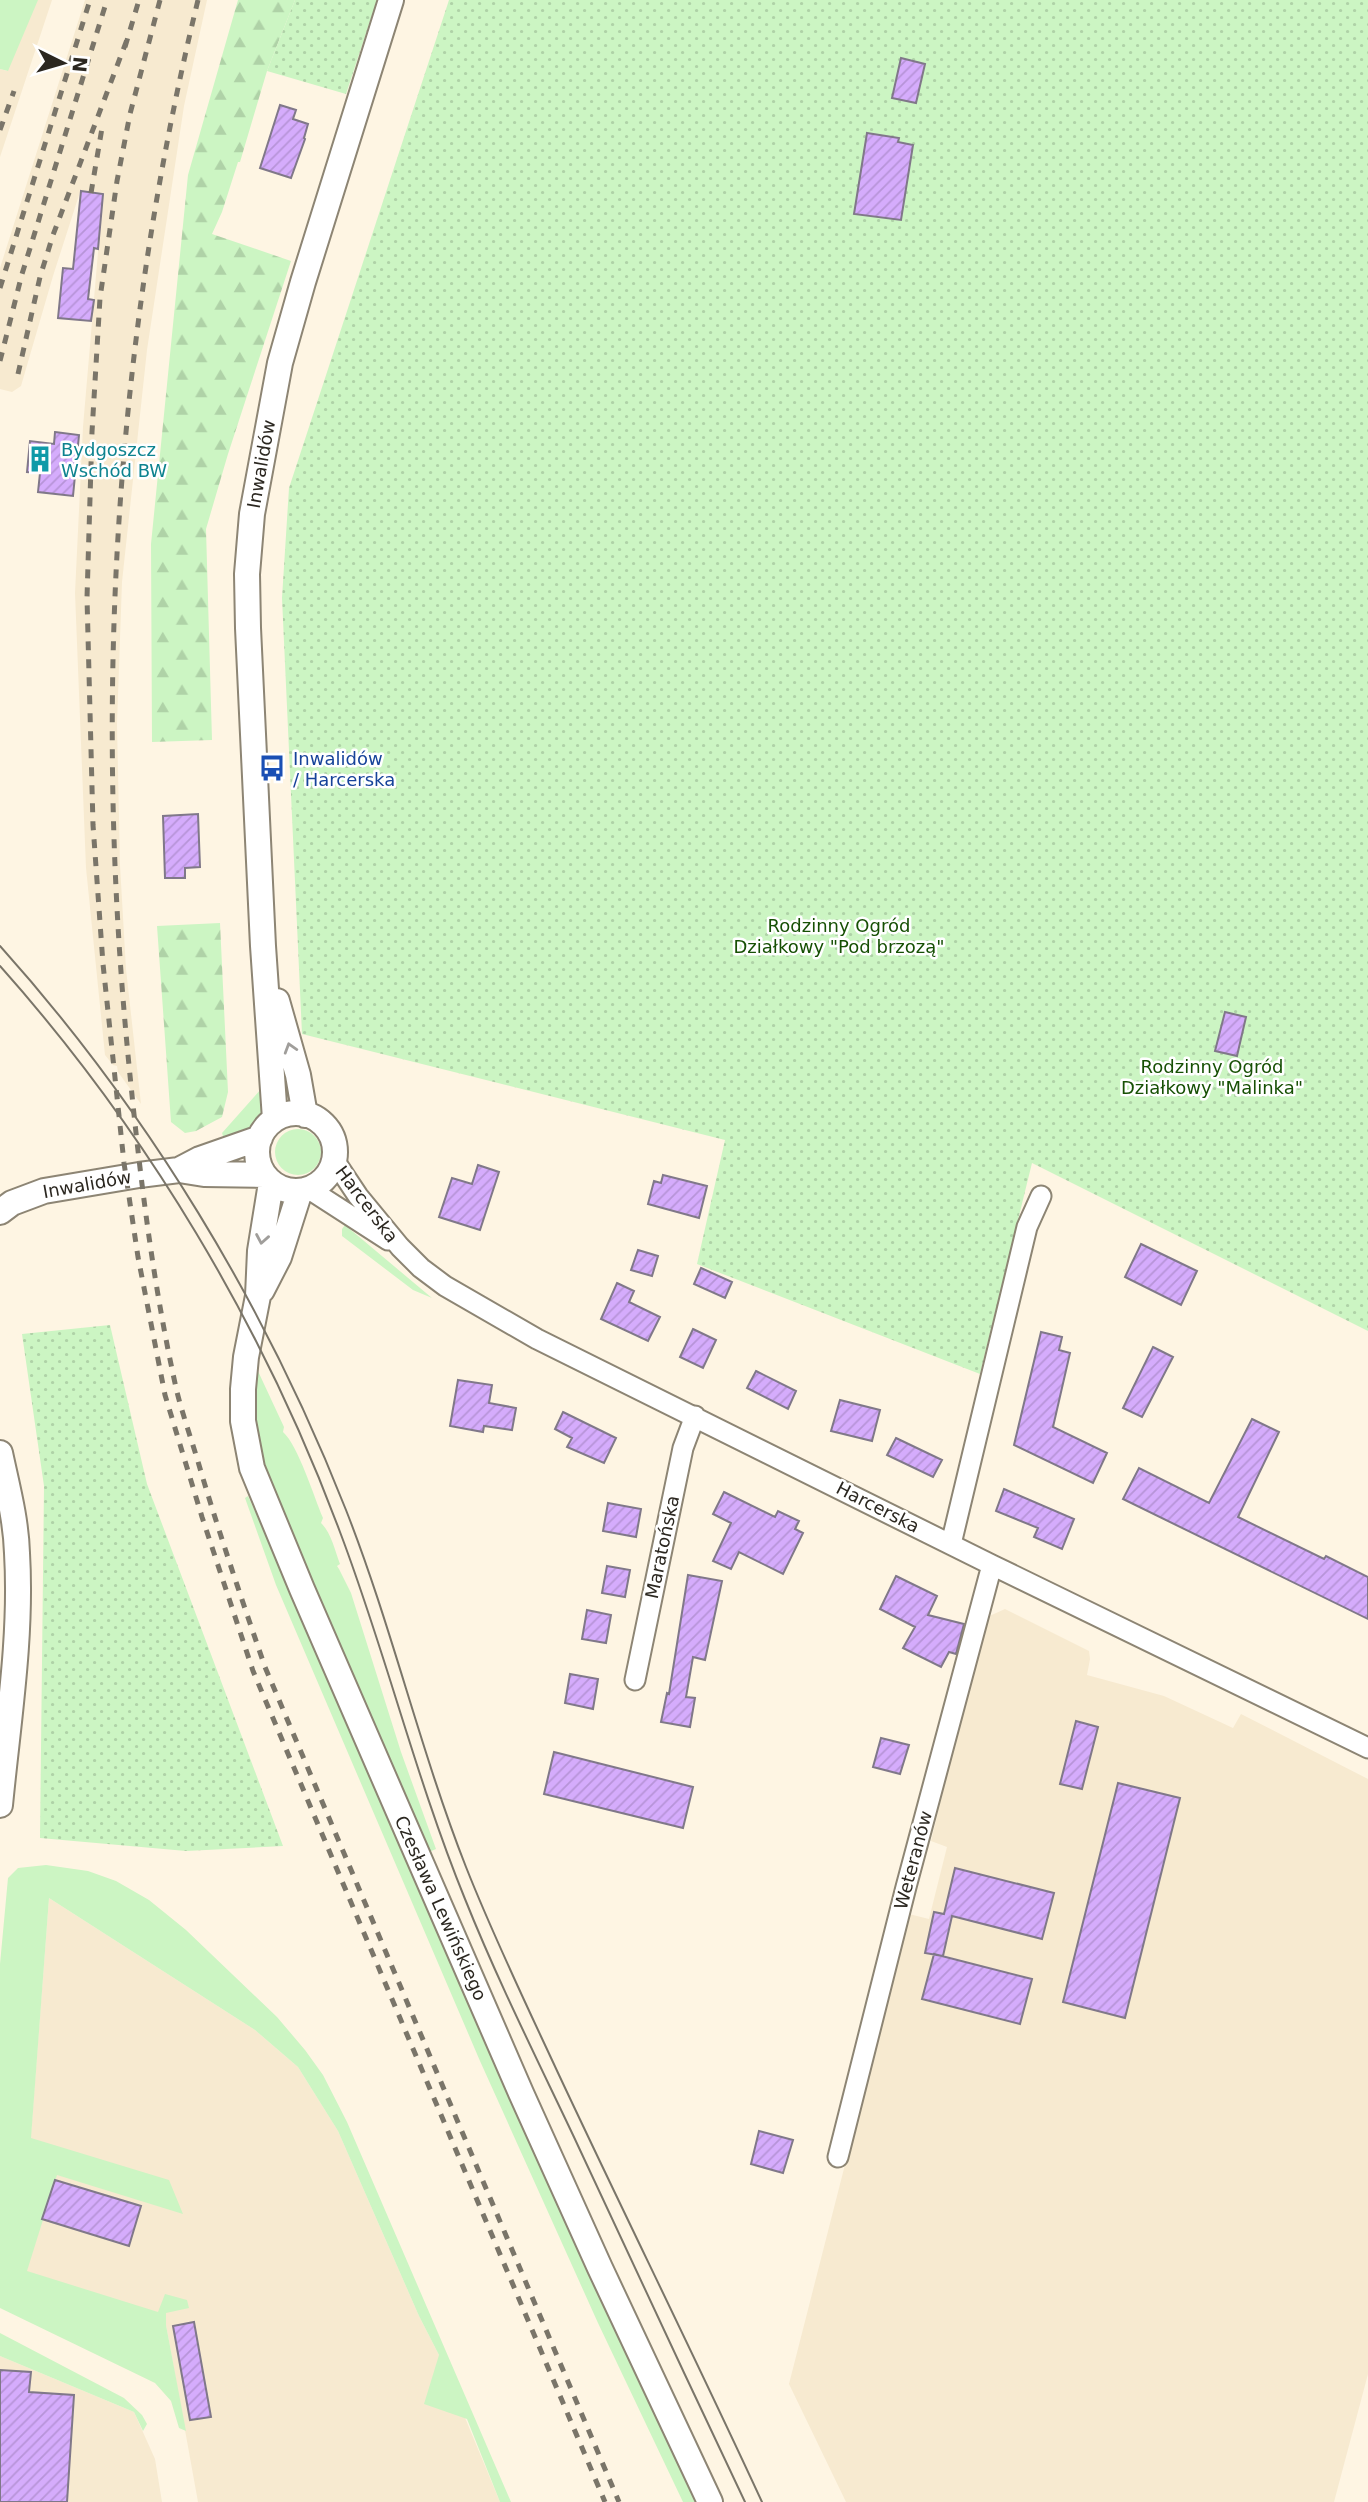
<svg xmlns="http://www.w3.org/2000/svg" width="1368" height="2502" viewBox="0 0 1368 2502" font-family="'DejaVu Sans',sans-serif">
<defs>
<pattern id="forest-firs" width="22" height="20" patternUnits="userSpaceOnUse" patternTransform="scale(1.75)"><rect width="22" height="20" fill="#ccf5c3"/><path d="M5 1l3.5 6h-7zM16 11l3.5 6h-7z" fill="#afd2a7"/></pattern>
<pattern id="garden-dots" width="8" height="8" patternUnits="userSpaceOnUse" patternTransform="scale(1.75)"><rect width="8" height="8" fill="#ccf5c3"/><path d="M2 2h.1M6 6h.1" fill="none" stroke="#afd2a7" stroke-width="1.8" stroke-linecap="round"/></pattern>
<pattern id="building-hatch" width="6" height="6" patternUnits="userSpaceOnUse" patternTransform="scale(1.75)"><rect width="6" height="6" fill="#d5acfc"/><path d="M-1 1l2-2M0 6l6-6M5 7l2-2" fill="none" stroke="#b794d8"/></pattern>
</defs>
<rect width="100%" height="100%" fill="#fef5e3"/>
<!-- built -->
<path fill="#f7ead0" d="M37 0H52L0 157V69L7 71Z
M85 0H207L184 106 147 350 122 582 117 724 120 865 126 969 141 1104 118 1072 117 1066 113 1065 105 1055 86 868 75 593 83 427 103 194 80 192 53 276 21 386 12 392 0 389V268Z
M1005 1609 1089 1651 1090 1659 1087 1675 1164 1696 1233 1728 1241 1714 1368 1779V2374L1334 2502H846L789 2384 909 1914 929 1919 947 1847 931 1841 985 1618Z
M49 1898 255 2030 298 2067 338 2131 419 2316 439 2355 500 2502H198L166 2325 20 2278Z
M0 2356 134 2412 155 2459 162 2502H0Z"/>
<!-- grass -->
<path fill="#ccf5c3" d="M0 0H38L8 71 0 69Z
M261 1089 266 1106C255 1129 246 1133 225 1142L222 1133Z
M275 1152a23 23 0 1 1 46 0a23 23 0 1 1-46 0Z
M345 1225 432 1298 413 1290 342 1236V1229Z
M257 1369 284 1427 283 1432C298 1445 314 1497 323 1518L321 1523C331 1532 335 1551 340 1564L337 1566 339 1569 351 1593 401 1752 436 1849 429 1852 269 1479C259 1443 252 1407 257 1369Z
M248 1496 337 1694 359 1753 559 2208 695 2502H683L598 2323 480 2061 276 1585 245 1498Z
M46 1865 88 1871 116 1881 149 1900 186 1930 277 2017 305 2050 323 2075 347 2122 511 2502H500L467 2419 424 2404 439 2355 419 2316 338 2131 298 2067 255 2030 49 1898 31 2138 169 2180 183 2214 57 2175 27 2271 158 2312 165 2294 187 2300 189 2308 166 2313V2325L186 2431 179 2428 171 2401 155 2383 0 2308V1964L8 1878 18 1868Z
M0 2333 124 2398 142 2415 147 2424 143 2431 134 2412 0 2356Z"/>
<!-- forest -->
<path fill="url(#forest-firs)" d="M238 0H295L267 71 240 162H238L222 212 212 234 291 261 228 454 206 529 212 740 152 742 151 544 188 175Z
M220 923 228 1092 222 1117 196 1131 185 1133 171 1122 157 926Z"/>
<!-- garden -->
<path fill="url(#garden-dots)" d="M295 0H377L346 94 267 71Z
M449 0H1368V1331L1032 1163 980 1374 697 1264 725 1140 302 1034 282 598 289 488Z
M110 1325 147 1484 283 1846 186 1851 40 1838 44 1486 22 1334Z"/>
<!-- building -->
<path fill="url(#building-hatch)" stroke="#807889" stroke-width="2" d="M901 58 925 64 916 103 892 98Z
M280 105 296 110 293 119 308 124 304 138 305 139 291 178 260 168Z
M867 133 899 138 898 142 913 145 901 220 854 214Z
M81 191 103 194 98 249 94 248 88 299 94 300 91 321 58 318 63 268 73 269Z
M55 432 79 435 73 496 38 492 40 473 27 472 30 441 54 444Z
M198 814 200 867 185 868V878H165L163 816Z
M1225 1012 1246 1017 1237 1056 1215 1051Z
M478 1165 499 1172 480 1230 439 1217 452 1178 472 1184Z
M663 1175 707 1186 699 1218 648 1204 654 1181 661 1183Z
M1141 1244 1197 1271 1181 1305 1125 1277Z
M638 1250 658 1256 652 1276 631 1270Z
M701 1268 732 1282 725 1298 694 1284Z
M617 1283 634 1291 629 1302 660 1317 648 1341 601 1319Z
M693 1329 716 1340 703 1368 680 1357Z
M1041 1332 1062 1337 1059 1350 1070 1353 1053 1427 1107 1453 1093 1483 1014 1445Z
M1153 1347 1173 1357 1142 1417 1123 1408Z
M756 1371 796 1391 788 1409 747 1388Z
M458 1380 492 1385 489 1403 516 1408 512 1430 484 1426 483 1432 450 1426Z
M840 1400 880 1410 872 1441 831 1431Z
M563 1412 616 1438 604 1463 567 1447 572 1438 555 1429Z
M1252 1419 1279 1432 1238 1517 1324 1559 1326 1556 1368 1577V1619L1123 1499 1139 1468 1209 1503Z
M896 1438 942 1460 933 1477 887 1455Z
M1004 1489 1074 1519 1062 1549 1034 1537 1038 1528 996 1511Z
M724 1492 775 1517 778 1511 799 1521 795 1529 803 1533 783 1574 739 1552 731 1569 713 1561 731 1523 713 1514Z
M608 1503 641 1509 636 1537 603 1531Z
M607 1566 630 1570 625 1597 602 1593Z
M688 1575 722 1581 705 1660 693 1657 686 1697 695 1698 690 1727 661 1722 667 1693 669 1694Z
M896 1576 937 1596 928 1615 964 1624 956 1654 949 1652 941 1667 903 1648 915 1627 880 1609Z
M587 1610 611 1615 606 1643 582 1639Z
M570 1674 598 1679 593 1709 565 1703Z
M1076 1721 1098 1727 1082 1789 1060 1784Z
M881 1738 909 1745 900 1774 873 1767Z
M554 1752 693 1787 683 1828 544 1794Z
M1118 1783 1180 1798 1125 2018 1063 2002Z
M955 1868 1054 1893 1042 1939 952 1916 943 1956 925 1953 934 1912 944 1914Z
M934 1954 1032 1979 1020 2024 922 1999Z
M759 2131 793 2140 783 2173 751 2164Z
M55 2180 141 2206 129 2246 42 2219Z
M194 2322 211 2417 190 2420 173 2326Z
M0 2370 31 2372 29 2392 74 2395 67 2502H0Z"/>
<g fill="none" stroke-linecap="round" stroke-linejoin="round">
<!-- minor casing -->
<g stroke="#8d8574" stroke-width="23">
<path id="minor" d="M334 1160 358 1196 400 1247 421 1268 445 1286 537 1339 992 1565 1368 1748
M309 1189 388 1240
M951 1544 1027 1227 1041 1196
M635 1680 683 1448 695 1416
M838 2157 906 1887 992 1565"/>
</g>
<!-- tertiary casing -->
<g stroke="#8d8574" stroke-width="28">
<path id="tertiary" d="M277 1001 298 1075 305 1115
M257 1152a39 39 0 1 1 78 0a39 39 0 1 1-78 0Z
M275 1119 263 946 248 628 247 574 252 514 280 363 303 282 391 0
M179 1170 200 1159 260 1138
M271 1183 260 1251 258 1296 246 1357 243 1389V1421L252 1468 302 1589 521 2093 600 2268 710 2502
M0 1212 12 1203 44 1191 139 1175 179 1170 204 1174 264 1175
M262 1290 279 1257 300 1191
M0 1453C7 1486 16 1519 17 1553 22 1637 8 1722 0 1805"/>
</g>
<!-- minor -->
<use href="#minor" stroke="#fff" stroke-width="19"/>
<!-- tertiary -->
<use href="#tertiary" stroke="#fff" stroke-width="24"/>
<!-- tram -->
<path stroke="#7a7569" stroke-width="2" d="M0 946C148 1111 265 1304 346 1510 392 1627 420 1750 466 1867 494 1938 527 2006 559 2075 626 2218 696 2359 762 2502
M0 966C147 1131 263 1325 340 1532 386 1653 416 1779 465 1899 497 1979 536 2057 573 2135 630 2257 687 2380 745 2502"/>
<!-- rail -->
<path stroke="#7a7569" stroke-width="5" stroke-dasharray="9 9" stroke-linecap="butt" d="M160 0 130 114 117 181 100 298 92 432 87 598 93 825 103 964 124 1163 138 1257 165 1395 202 1517 253 1671 605 2502
M198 0C114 345 94 702 128 1055 139 1168 152 1281 177 1392 183 1416 192 1441 199 1465 219 1533 242 1600 265 1667L619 2502
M125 47 139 0
M0 130 14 91
M91 193 102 128
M0 288 90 0
M0 361 22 274 107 0
M18 374 40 277 53 235 128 37"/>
</g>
<!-- one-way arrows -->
<defs><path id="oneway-chevron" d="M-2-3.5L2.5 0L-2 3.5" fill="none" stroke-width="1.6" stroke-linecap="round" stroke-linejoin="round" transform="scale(1.75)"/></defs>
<g stroke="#a09e9b">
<use href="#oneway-chevron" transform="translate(290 1048) rotate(-107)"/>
<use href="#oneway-chevron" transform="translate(262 1239) rotate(100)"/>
</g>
<!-- icons -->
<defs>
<g id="building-bare" transform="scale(2.1)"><path d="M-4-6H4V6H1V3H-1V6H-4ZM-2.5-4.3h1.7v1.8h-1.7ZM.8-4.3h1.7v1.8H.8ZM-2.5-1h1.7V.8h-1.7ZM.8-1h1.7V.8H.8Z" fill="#0f9aa8" stroke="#fff" stroke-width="2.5" paint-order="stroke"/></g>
<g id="bus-bare" transform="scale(2.1)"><path d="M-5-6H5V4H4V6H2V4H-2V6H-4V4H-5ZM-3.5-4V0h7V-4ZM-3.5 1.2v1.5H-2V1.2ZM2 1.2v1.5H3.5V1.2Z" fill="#1a4fb4" stroke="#fff" stroke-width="2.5" paint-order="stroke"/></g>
</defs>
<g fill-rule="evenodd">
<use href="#building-bare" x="40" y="459"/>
<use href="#bus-bare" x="272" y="768"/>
</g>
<g text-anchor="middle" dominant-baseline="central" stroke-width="5" stroke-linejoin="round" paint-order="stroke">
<!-- culture labels -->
<g font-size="18" fill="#0d838f" stroke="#fff" text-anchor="start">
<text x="61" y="449">Bydgoszcz<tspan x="61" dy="21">Wschód BW</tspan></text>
</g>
<!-- street labels -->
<g font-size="18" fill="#2b2720" stroke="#fff">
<text transform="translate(261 464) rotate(-80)">Inwalidów</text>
<text transform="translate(87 1184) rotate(-10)">Inwalidów</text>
<text transform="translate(367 1204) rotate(53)">Harcerska</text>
<text transform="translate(878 1507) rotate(27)">Harcerska</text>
<text transform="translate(662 1547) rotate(-78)">Maratońska</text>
<text transform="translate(913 1860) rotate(-75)">Weteranów</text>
<text transform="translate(441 1908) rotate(66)">Czesława Lewińskiego</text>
</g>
<!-- transit labels -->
<g font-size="18" fill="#164399" stroke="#fff" text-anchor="start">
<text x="293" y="758">Inwalidów<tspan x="293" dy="21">/ Harcerska</tspan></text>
</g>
<!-- park labels -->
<g font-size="18" fill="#165004" stroke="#fff">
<text x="839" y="925">Rodzinny Ogród<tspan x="839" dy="21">Działkowy "Pod brzozą"</tspan></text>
<text x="1212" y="1066">Rodzinny Ogród<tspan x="1212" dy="21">Działkowy "Malinka"</tspan></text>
</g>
</g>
<!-- north arrow -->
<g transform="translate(63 63) rotate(95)" stroke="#ffffff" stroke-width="5" paint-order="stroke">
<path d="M0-5L12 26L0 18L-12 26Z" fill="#2b2720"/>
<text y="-10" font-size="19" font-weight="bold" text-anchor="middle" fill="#2b2720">N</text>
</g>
</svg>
